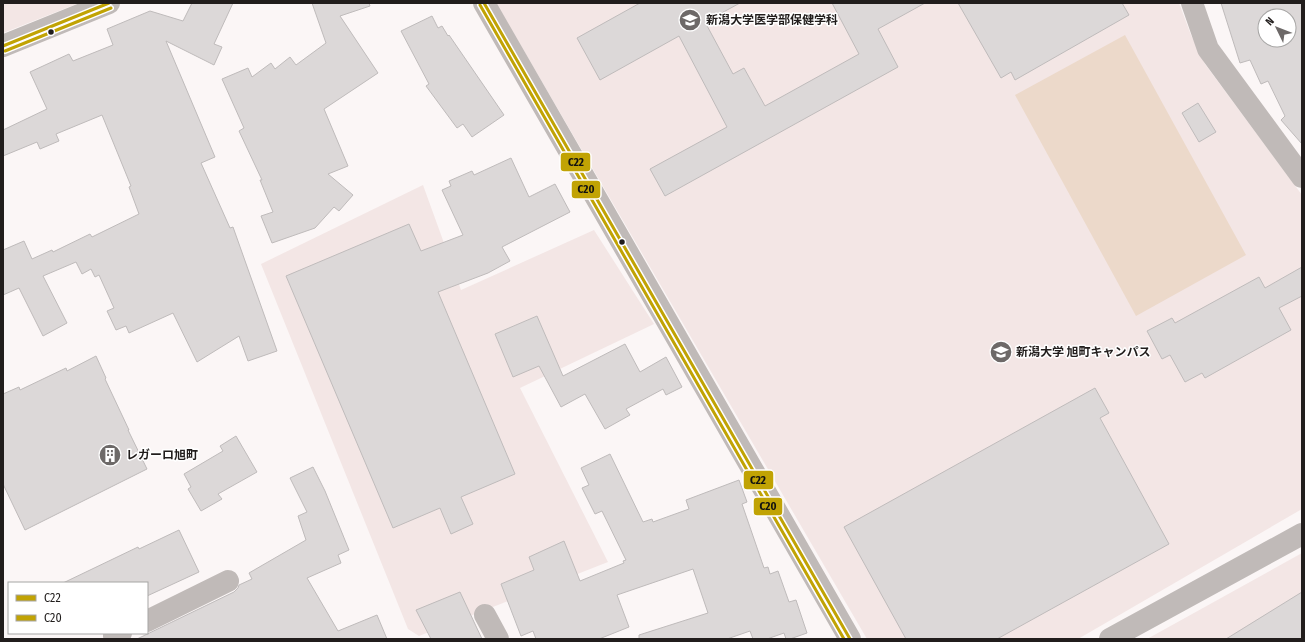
<svg xmlns="http://www.w3.org/2000/svg" width="1305" height="642" viewBox="0 0 1305 642" font-family="'Fira Sans Condensed','Noto Sans JP',sans-serif">
<rect width="100%" height="100%" fill="#fbf6f6"/>
<!-- built -->
<path fill="#f3e6e5" d="M3 3H79L3 33Z
M496 3H1179L1191 35 1205 64 1302 195V509L1078 639H867Z
M423 185 461 290 594 230 654 324 520 388 608 562 419 636 408 629 261 264Z
M1302 553V639H1147Z"/>
<!-- green -->
<path fill="#ecd9ca" d="M1125 35 1246 255 1136 316 1015 95Z"/>
<!-- building -->
<path fill="#dcd8d8" stroke="#bfbbbb" fill-rule="evenodd" d="M192 3H233L214 44 222 47 214 65 166 41 215 157 201 163 230 228 233 227 277 351 248 361 239 336 197 362 173 313 129 333 126 326 116 330 107 311 114 308 99 275 95 277 91 269 82 274 76 262 43 276 67 323 43 336 19 288 3 295V250L24 241 32 259 52 250 53 252 90 234 92 237 139 214 129 187 131 186 102 115 56 134 59 141 40 149 37 142 3 156V130L47 109 30 72 69 54 73 61 113 45 107 29 150 11 183 21Z
M312 3H369L370 6 340 16 378 73 324 109 348 166 328 174 353 195 339 211 334 207 315 228 272 243 261 216 273 212 260 180H262L239 131 244 128 222 79 248 68 252 77 271 63 275 69 290 57 296 65 326 43Z
M640 3H740L705 22 733 74 744 68 765 106 859 54 832 3H925L878 29 898 67 665 196 650 169 727 127 679 36 600 80 577 38Z
M958 3H1122L1129 15 1015 80 1011 72 1001 78Z
M1221 3H1302V144L1281 120 1285 116 1268 81 1261 84 1250 60 1240 63ZM1265 16H1289V40H1265Z
M432 16 438 28 442 26 448 36 449 35 504 115 472 137 463 124 457 128 426 86 429 84 401 31Z
M1198 103 1216 132 1199 142 1182 113Z
M511 158 529 197 555 184 570 212 502 247 510 261 488 273 438 292 515 474 461 497 473 524 451 534 440 508 393 528 286 276 409 224 421 251 463 235 442 190 451 186 449 181 472 171 474 175Z
M1302 267V296L1279 308 1291 330 1205 378 1202 373 1185 382 1170 355 1162 359 1147 331 1172 318 1175 323 1259 277 1265 288Z
M537 316 563 376 625 344 640 372 666 357 682 387 666 395 663 389 626 409 630 415 605 429 585 394 561 407 539 366 513 377 495 334Z
M96 356 106 378 105 379 129 430H128L147 469 25 530 3 484V394L19 387 20 390 66 368 67 371Z
M1095 388 1109 413 1100 418 1169 544 997 639H906L844 527Z
M236 436 257 472 218 494 222 499 201 511 188 489 191 487 184 474 223 451 220 446Z
M610 454 643 522 652 519 653 522 689 509 686 500 739 480 747 502 742 504 764 568 768 567 770 574 778 571 789 602 796 600 807 633 790 639H786L784 633 767 639H753L750 631 727 639H639V635L708 613 693 569 617 595 629 627 599 639H536L533 631 521 636 501 584 534 570 529 557 564 541 580 581 624 563 623 561 626 560 602 511 595 514 582 488 589 485 581 468Z
M313 467 325 491 349 550 338 555 341 563 307 578 338 631 377 615 387 639H137L234 592 238 588 239 585 252 579 249 573 306 540 298 516 307 512 290 478Z
M179 530 199 572 147 596V583H63L138 547 139 549Z
M460 592 482 639H431L416 610Z
M1302 592V639H1226Z"/>
<g fill="none" stroke-linecap="round" stroke-linejoin="round">
<!-- minor -->
<path stroke="#c0bab8" stroke-width="22" d="M484 3 850 639
M1192 3 1208 49 1302 177
M3 46 109 3
M485 615 498 639
M147 621 228 581
M116 639 114 636 121 633
M1110 639 1302 534"/>
<!-- bus-1 casing -->
<g stroke="#fff" stroke-width="6">
<path id="bus-1" d="M484 3 850 639
M3 46 109 3"/>
</g>
<!-- bus-2 casing -->
<g stroke="#fff" stroke-width="6">
<path id="bus-2" d="M480 5 844 639
M5 51 111 8"/>
</g>
<!-- bus-1 -->
<use href="#bus-1" stroke="#c1a304" stroke-width="3"/>
<!-- bus-2 -->
<use href="#bus-2" stroke="#c1a304" stroke-width="3"/>
</g>
<!-- icons -->
<defs>
<g id="university-disc" transform="scale(1.15)"><circle r="9.5" fill="#6d6968" stroke="#fff"/><path d="M0-5L7-2L0 1L-7-2ZM-4 1L0 2.5L4 1V4Q0 6-4 4Z" fill="#fff"/></g>
<g id="building-disc" transform="scale(1.15)"><circle r="9.5" fill="#6d6968" stroke="#fff"/><path d="M-4-6H4V6H1V3H-1V6H-4ZM-2.5-4.3h1.7v1.8h-1.7ZM.8-4.3h1.7v1.8H.8ZM-2.5-1h1.7V.8h-1.7ZM.8-1h1.7V.8H.8Z" fill="#fff"/></g>
</defs>
<g fill-rule="evenodd">
<use href="#university-disc" x="690" y="20"/>
<use href="#university-disc" x="1001" y="352"/>
<use href="#building-disc" x="110" y="455"/>
</g>
<!-- markers -->
<g fill="#211d1c" stroke="#fff" stroke-width="1.5">
<circle cx="51" cy="32" r="3.5"/>
<circle cx="622" cy="242" r="3.5"/>
</g>
<g text-anchor="middle" dominant-baseline="central" stroke-width="3" stroke-linejoin="round" paint-order="stroke">
<!-- poi labels -->
<g font-size="12" font-weight="bold" fill="#211d1c" stroke="#fff" text-anchor="start">
<text x="706" y="20">新潟大学医学部保健学科</text>
<text x="1016" y="352">新潟大学 旭町キャンパス</text>
<text x="126" y="455">レガーロ旭町</text>
</g>
</g>
<g stroke="#fff" stroke-width="1.5">
<rect x="560" y="152" width="31" height="20" rx="4" fill="#c1a304"/>
<rect x="571" y="180" width="30" height="19" rx="4" fill="#c1a304"/>
<rect x="743" y="470" width="31" height="20" rx="4" fill="#c1a304"/>
<rect x="753" y="497" width="30" height="19" rx="4" fill="#c1a304"/>
</g>
<g font-size="11" text-anchor="middle" font-weight="bold" fill="#111">
<text x="576" y="166">C22</text>
<text x="586" y="193">C20</text>
<text x="758" y="484">C22</text>
<text x="768" y="510">C20</text>
</g>
<!-- border -->
<rect width="1305" height="642" fill="none" stroke="#211d1c" stroke-width="8"/>
<!-- legend -->
<rect x="8" y="582" width="140" height="52" fill="#ffffff" stroke="#a6a5a4"/>
<rect x="16" y="595" width="20" height="6" fill="#c1a304" stroke="#a6a5a4"/>
<text x="44" y="602" font-size="12" fill="#211d1c">C22</text>
<rect x="16" y="615" width="20" height="6" fill="#c1a304" stroke="#a6a5a4"/>
<text x="44" y="622" font-size="12" fill="#211d1c">C20</text>
<!-- north arrow -->
<g transform="translate(1277 28) rotate(313)"><circle r="19" fill="#ffffff" stroke="#a6a5a4"/>
<path d="M0-3L7 15L0 10L-7 15Z" fill="#6d6968"/>
<text y="-6" font-size="11" font-weight="bold" text-anchor="middle" fill="#211d1c">N</text>
</g>
</svg>
